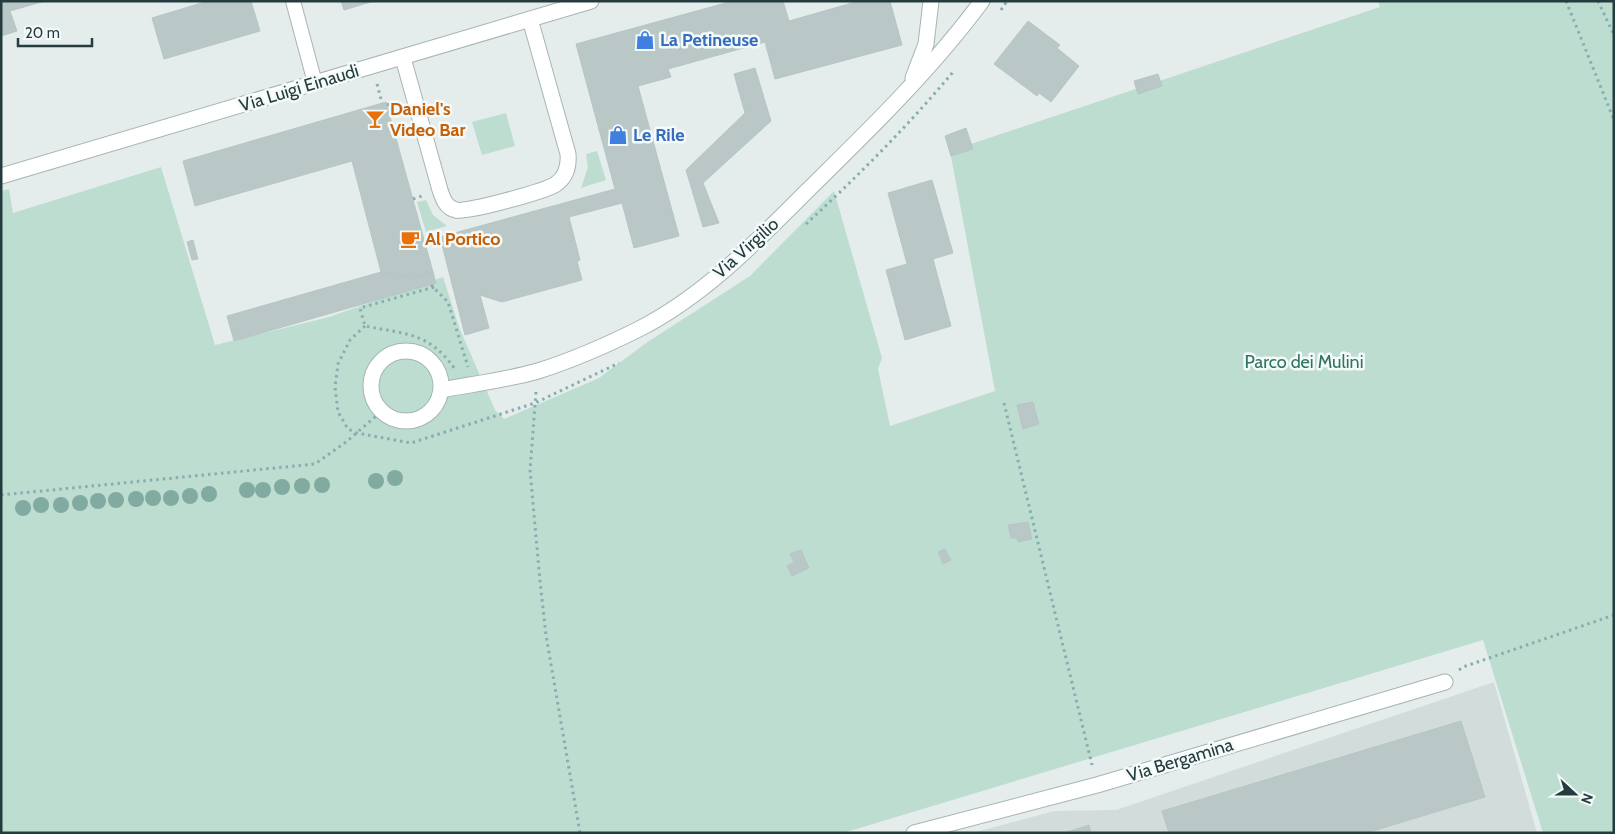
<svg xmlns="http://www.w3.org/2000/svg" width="1615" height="834" viewBox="0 0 1615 834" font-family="Cabin,sans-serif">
<rect width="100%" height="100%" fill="#e4edec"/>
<!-- built -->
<path fill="#d2dddb" d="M1494 682 1537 833H972L1054 811 1116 810Z"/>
<!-- green -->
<path fill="#beddd1" d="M1378 1H1614V833H1543L1483 640 843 833H1V191L9 189 13 213 161 167 215 345 329 317 443 277 459 327 495 410 504 419 599 378 646 343 750 276 834 191 882 358 878 369 890 426 995 391 950 151 1380 7Z
M506 113 515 146 482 155 472 122Z
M597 151 606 180 581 188 588 167 586 154Z
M426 200 433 215 447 226 426 232 417 202Z"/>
<!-- building -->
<path fill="#b9c8c6" stroke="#b6c6c5" d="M1 1H45L10 11 17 31 1 36Z
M208 1H251L260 31 164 59 152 18Z
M341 1H374L344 10Z
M733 1H783L789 21 859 1H890L902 45 775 79 765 42 668 69 671 77 638 86 679 236 634 248 622 203 569 217 580 260 577 261 582 280 502 302 480 295 489 328 465 335 440 237 615 189 576 44Z
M1028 21 1060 45 1057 48 1079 66 1051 102 1039 93 1037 96 994 64Z
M755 68 771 121 703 183 719 223 703 227 686 170 745 113 734 74Z
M1158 74 1162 86 1138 94 1134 81Z
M386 102 433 272 412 278 381 272 352 161 195 206 183 161Z
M966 128 973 149 951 156 945 136Z
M932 180 953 253 933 259 951 326 905 340 886 270 907 264 888 193Z
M193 240 198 259 192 260 187 242Z
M381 272 412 278 433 272 436 283 234 341 227 316Z
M1033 402 1039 424 1023 429 1017 405Z
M1028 522 1032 539 1018 542 1017 538H1011L1008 525Z
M945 549 951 560 943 564 938 552Z
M801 550 809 568 792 576 787 566 794 562 790 554Z
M1461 721 1485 797 1366 833H1169L1162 811Z
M1089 825 1091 833H1064L1086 826Z"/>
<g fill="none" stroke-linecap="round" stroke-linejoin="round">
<!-- lane casing -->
<g stroke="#a7b4b4" stroke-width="16">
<path id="lane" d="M293 1 315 83"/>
</g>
<!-- street casing -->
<g stroke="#a7b4b4" stroke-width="17">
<path id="street" d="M403 58 440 190C443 199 446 208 456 210 466 213 546 191 556 184 566 177 569 166 568 154L530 19
M913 78 926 44 931 1
M1 176 591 1
M371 386a35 35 0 1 1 70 0a35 35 0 1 1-70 0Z
M441 390C473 384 507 380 538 371 573 360 607 345 639 329 704 296 757 241 808 190 869 130 931 70 982 1
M914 833 1097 785 1445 682"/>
</g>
<!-- path -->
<path stroke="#86aeaf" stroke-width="3" stroke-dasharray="2.5 4" stroke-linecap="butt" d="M1566 1 1614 120
M1598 1 1614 35
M1001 10 1007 1
M377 84 382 103
M387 105 395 102
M413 199 422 196
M806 224C857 177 908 126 953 72
M431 285 448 302 468 367
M434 287 360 308 365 326C404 334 429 332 454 368
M365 326 350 340 338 364 335 387 338 412 348 429 357 433 411 443 535 403 619 363
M536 392 530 470 540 581 546 635 580 833
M1004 403 1092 765
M1 495 315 464 346 442 382 411
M1459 670 1463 667 1614 615"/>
<!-- lane -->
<use href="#lane" stroke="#fff" stroke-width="14"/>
<!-- street -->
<use href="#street" stroke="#fff" stroke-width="15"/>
</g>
<!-- trees -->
<g fill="#81aaa0">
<circle cx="395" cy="478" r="8"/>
<circle cx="376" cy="481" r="8"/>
<circle cx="322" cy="485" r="8"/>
<circle cx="302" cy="486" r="8"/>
<circle cx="282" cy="487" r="8"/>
<circle cx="247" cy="490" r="8"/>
<circle cx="263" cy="490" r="8"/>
<circle cx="209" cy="494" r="8"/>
<circle cx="190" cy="496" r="8"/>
<circle cx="153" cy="498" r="8"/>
<circle cx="171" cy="498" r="8"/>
<circle cx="136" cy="499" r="8"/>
<circle cx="116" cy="500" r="8"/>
<circle cx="98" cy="501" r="8"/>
<circle cx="80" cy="503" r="8"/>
<circle cx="41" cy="505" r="8"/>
<circle cx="61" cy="505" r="8"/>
<circle cx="23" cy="508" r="8"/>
</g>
<!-- icons -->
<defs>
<g id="shop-bare" transform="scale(1.5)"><path d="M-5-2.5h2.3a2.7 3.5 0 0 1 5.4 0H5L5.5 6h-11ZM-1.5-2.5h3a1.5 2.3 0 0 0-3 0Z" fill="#3f7fe0" stroke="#f4f9f9" stroke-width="2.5" paint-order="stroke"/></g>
<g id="bar-bare" transform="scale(1.5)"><path d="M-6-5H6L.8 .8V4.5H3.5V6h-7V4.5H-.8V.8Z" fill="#e8710a" stroke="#f4f9f9" stroke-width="2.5" paint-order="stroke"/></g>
<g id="cafe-bare" transform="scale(1.5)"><path d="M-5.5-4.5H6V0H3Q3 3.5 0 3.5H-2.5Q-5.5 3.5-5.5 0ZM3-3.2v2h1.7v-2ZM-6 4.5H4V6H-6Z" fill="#e8710a" stroke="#f4f9f9" stroke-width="2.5" paint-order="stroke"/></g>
</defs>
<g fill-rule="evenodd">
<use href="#shop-bare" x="645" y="40"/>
<use href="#bar-bare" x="375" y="119"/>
<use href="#shop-bare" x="618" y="135"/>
<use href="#cafe-bare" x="410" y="239"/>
</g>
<g text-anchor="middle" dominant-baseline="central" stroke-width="5" stroke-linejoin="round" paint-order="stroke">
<!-- shop labels -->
<g font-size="18" font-weight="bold" fill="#366cbe" stroke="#f4f9f9" text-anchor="start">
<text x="660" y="40">La Petineuse</text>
<text x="633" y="135">Le Rile</text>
</g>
<!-- street labels -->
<g font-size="18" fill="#243c3e" stroke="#f4f9f9">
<text transform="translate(299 88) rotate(-17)">Via Luigi Einaudi</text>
<text transform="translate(746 248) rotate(-42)">Via Virgilio</text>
<text transform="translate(1180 760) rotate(-17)">Via Bergamina</text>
</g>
<!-- food labels -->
<g font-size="18" font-weight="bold" fill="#c56008" stroke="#f4f9f9" text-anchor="start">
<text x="390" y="109">Daniel's<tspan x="390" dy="21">Video Bar</tspan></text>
<text x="425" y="239">Al Portico</text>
</g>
<!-- park labels -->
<g font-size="18" fill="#307361" stroke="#f4f9f9">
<text x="1304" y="362">Parco dei Mulini</text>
</g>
</g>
<!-- border -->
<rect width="1615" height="834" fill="none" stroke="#243c3e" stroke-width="5"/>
<!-- north arrow -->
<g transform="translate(1575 794) rotate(111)" stroke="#f4f9f9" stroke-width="4" paint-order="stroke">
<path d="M0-4L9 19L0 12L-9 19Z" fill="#243c3e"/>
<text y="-8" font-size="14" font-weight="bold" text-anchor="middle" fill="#243c3e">N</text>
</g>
<!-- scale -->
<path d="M18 38v8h74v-8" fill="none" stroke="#243c3e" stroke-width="2.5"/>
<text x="25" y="38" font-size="15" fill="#243c3e" stroke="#f4f9f9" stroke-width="4" paint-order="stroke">20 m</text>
</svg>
